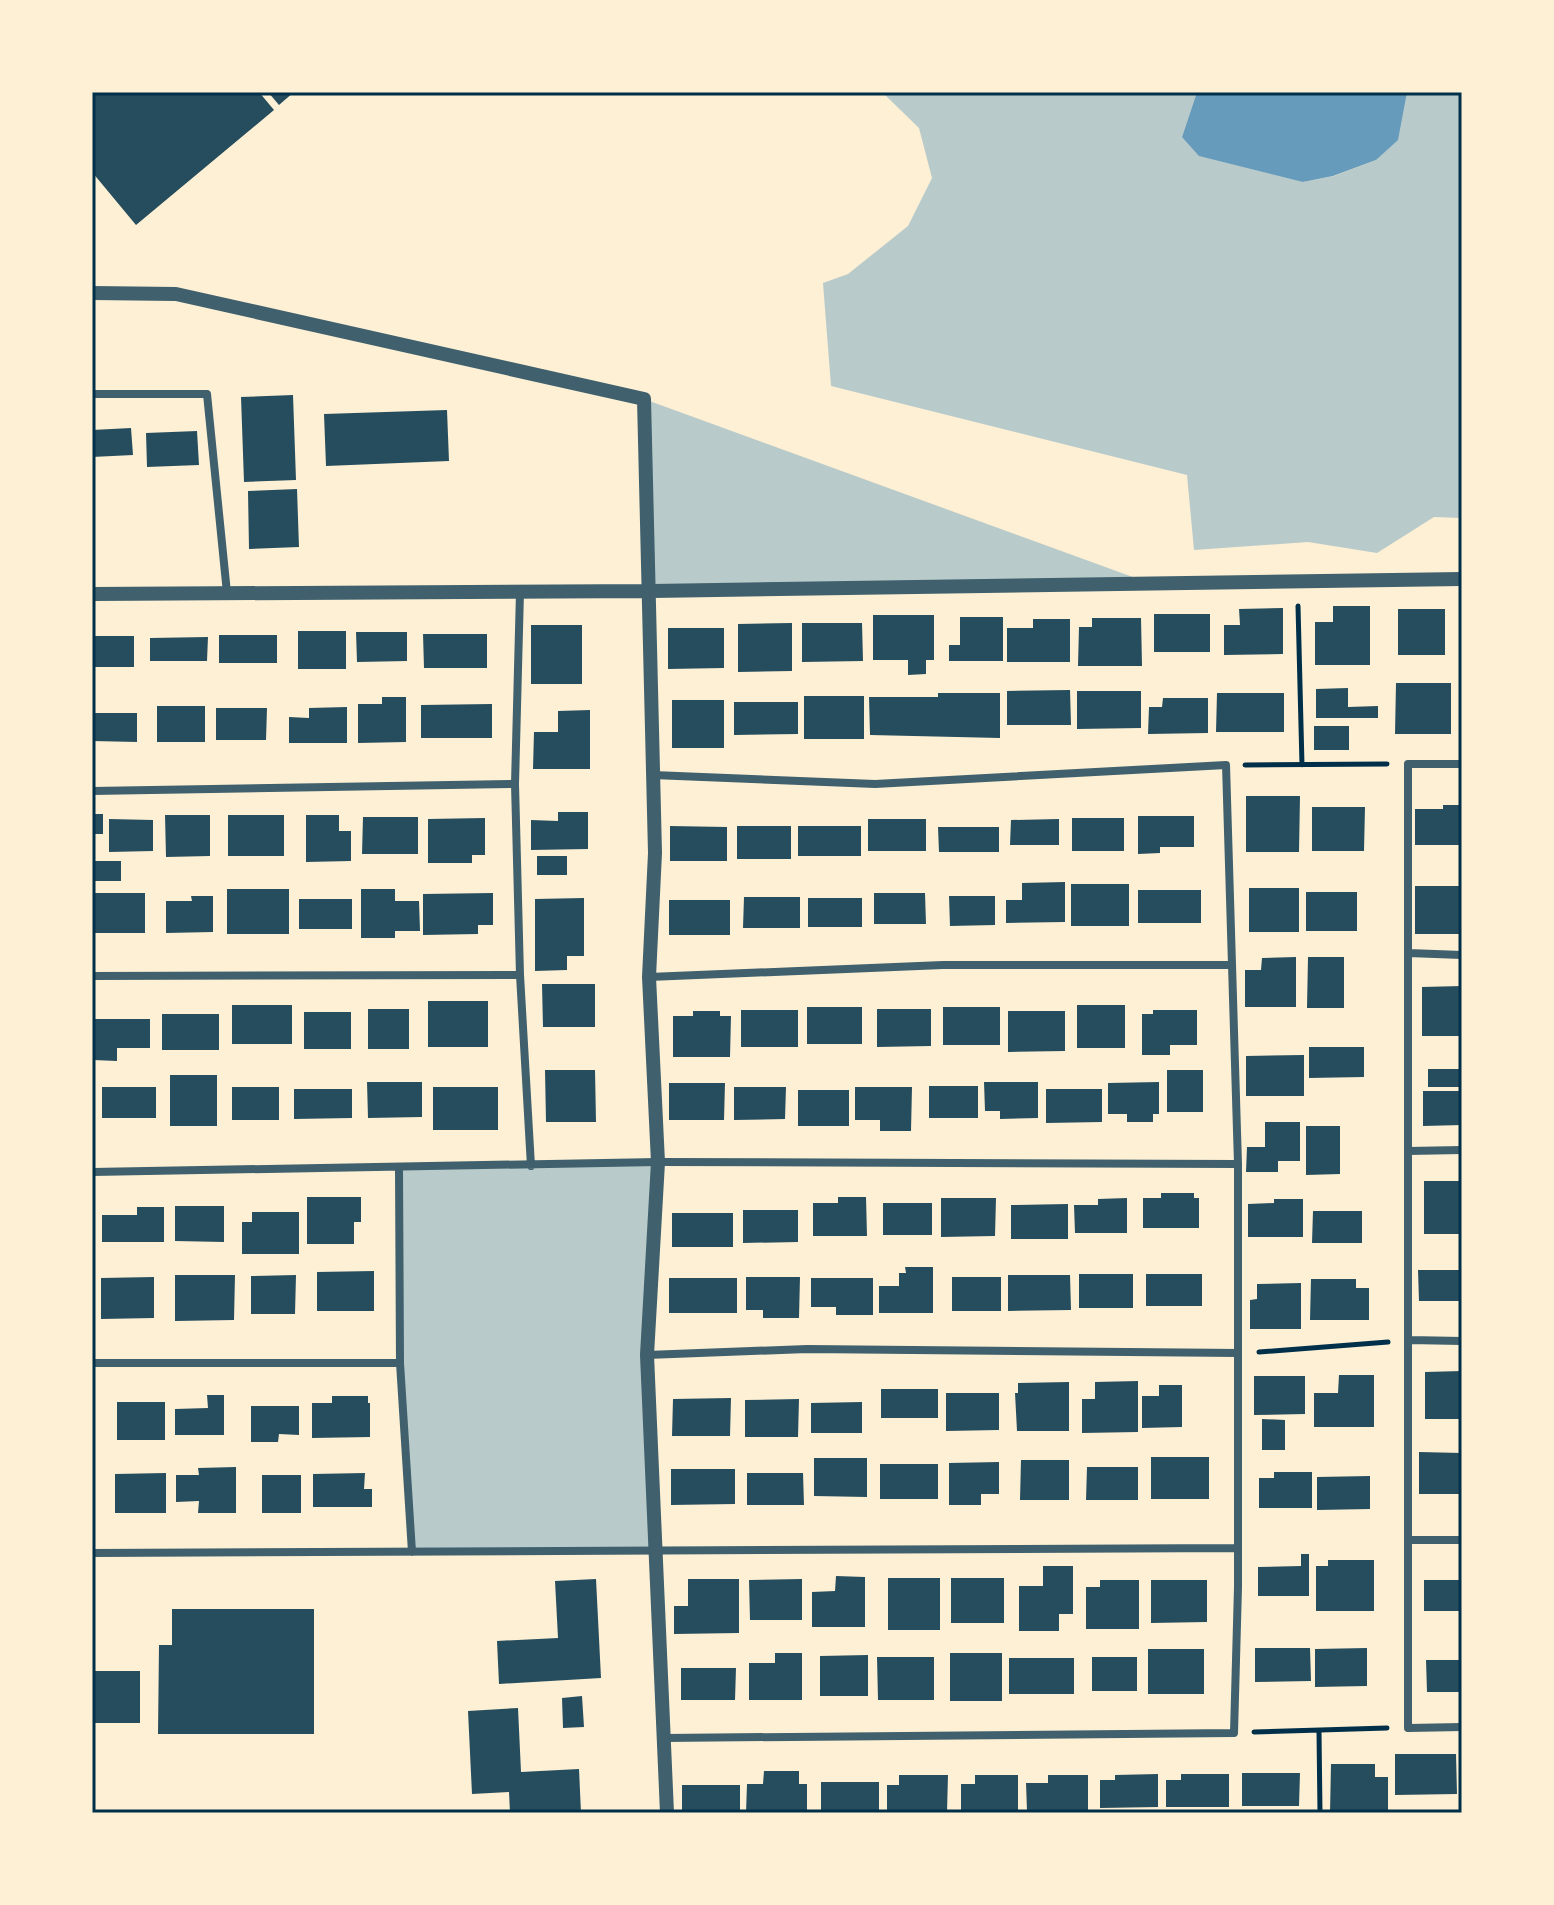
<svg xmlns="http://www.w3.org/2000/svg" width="1554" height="1905" viewBox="0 0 1554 1905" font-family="Barlow,sans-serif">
<rect width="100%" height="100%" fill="#fdf0d5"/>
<!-- green -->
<path fill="#b9caca" d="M882 92H1197L1182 137 1303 182 1334 176 1376 160 1407 92H1462V518L1434 517 1377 553 1308 542 1194 550 1187 475 831 386 823 283 848 274 908 226 932 178 919 128Z
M644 399 1152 584 649 591Z
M658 1162 647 1355 656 1551 412 1552 400 1363 399 1168Z"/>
<!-- water -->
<path fill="#669bbc" d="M1197 92H1407L1398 140 1376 160 1333 176 1303 182 1199 156 1182 137Z"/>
<!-- building -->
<path fill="#264d5e" d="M92 92H259L274 110 136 225 92 172Z
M268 92H294L279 105Z
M293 395 296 480 244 482 241 397Z
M447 410 449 461 326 466 324 414Z
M131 428 133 455 92 457V430Z
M197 431 199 465 147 467 146 433Z
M297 489 299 547 249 549 248 491Z
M1333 606H1370V665H1315V622H1333Z
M1283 608V654L1224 655V625H1240L1239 609Z
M1398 609H1445V655H1398Z
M1154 614H1210V652H1154Z
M873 615H934V660H926V674L908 675V660H873Z
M960 617H1003V661H949V645H960Z
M1092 618H1141L1142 666H1078L1079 627H1092Z
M1033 619H1070V662H1007V628H1033Z
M792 623V671L738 672V624Z
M802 623H862L863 661 802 662Z
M531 625H582V684H531Z
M668 628H724V668L668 669Z
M298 631H346V669H298Z
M356 632H407V661L357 662Z
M423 634H487V668H424Z
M219 635H277V663H219Z
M92 636H134V667H92Z
M208 637 207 661H150V638Z
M1396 683H1451V734H1395Z
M1348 688V707L1378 706V718H1316V689Z
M1070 690 1071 725H1007V691Z
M1077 691H1141V728L1077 729Z
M938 693H1000V738L870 735 869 697H938Z
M1217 693H1284V732H1216Z
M804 696H864V739H804Z
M382 697H406V742L358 743V704H382Z
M1163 698H1208V733L1148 734 1149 707H1162Z
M672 700H724V748H672Z
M734 702H798V734L734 735Z
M492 704V738H421V705Z
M157 706H205V742H157Z
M347 707V743H289V717L309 718V708Z
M216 708H267L266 740H216Z
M590 710V769H533L534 732H558V711Z
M92 713H137V742L92 741Z
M1314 726H1349V750H1314Z
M1246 796H1300L1299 852H1246Z
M1443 805H1462V845H1415V809H1443Z
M1312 807H1365L1364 851H1312Z
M558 812H588V849L531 850V820L558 821Z
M92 814H103V834H92Z
M165 815H210V856L166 857Z
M228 815H284V856H228Z
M306 815H339V831H351V861L306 862Z
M1138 816H1194V847H1160V853L1138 854Z
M363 817H418V854H362Z
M485 818V855H472V863H428V819Z
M1072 818H1124V851H1072Z
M109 819 153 820V851L109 852Z
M868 819H926V851H868Z
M1059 819V845H1010L1011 820Z
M670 826 727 827V861H670Z
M737 826H791V859H737Z
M798 826H861V856H798Z
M938 827H999V852H939Z
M537 856H567V875H537Z
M94 861H121V881H94Z
M1065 882V922L1006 923V900H1022V883Z
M1071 884H1129V926H1071Z
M1415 886H1462V934H1415Z
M1249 888H1299V932H1249Z
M227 889H289V934H227Z
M361 889H395V901H419L420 931H395V938H361Z
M1138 890H1201V923H1138Z
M1306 892H1357V931H1306Z
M93 893H145V933H92Z
M493 893V925H478V934L423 935V894Z
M874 893H925L926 924H874Z
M191 896H213V932L166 933V901H192Z
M949 896H995V925L950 926Z
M744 897H800V928H743Z
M584 898V956H567V970L535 971V899Z
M808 898H862V927H808Z
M299 899H352V929H299Z
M669 900H730V935H669Z
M1296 957V1007H1245V970H1261L1262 958Z
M1308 957H1344V1008H1307Z
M542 984H595V1027H543Z
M1462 986V1036H1422V987Z
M428 1001H488V1047H428Z
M232 1005H292V1044H232Z
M1077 1005H1125V1048H1077Z
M807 1007H862V1044H807Z
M943 1007H1000V1045H943Z
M368 1009H409V1049H368Z
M877 1009H931V1046L877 1047Z
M741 1010H798V1047H741Z
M1153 1010H1197V1045H1170V1055H1142V1014H1153Z
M693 1011H720V1016H731L730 1057H673V1016H693Z
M1008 1011H1065V1051L1008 1052Z
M304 1012H351V1049H304Z
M162 1014H219V1050H162Z
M93 1019H150V1048H117V1061L93 1060Z
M1309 1047H1364V1077L1309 1078Z
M1304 1055V1096H1246V1056Z
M1428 1069H1461V1087H1428Z
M545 1070H595L596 1122H546Z
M1167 1070H1203V1112H1167Z
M170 1075H217V1126H170Z
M367 1082H422V1117L368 1118Z
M984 1082H1038V1118L1000 1119V1111H985Z
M1159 1082V1114H1153V1122H1127V1114H1108V1083Z
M669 1083H725L724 1120H669Z
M929 1086H978V1118H929Z
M102 1087H156V1118H102Z
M232 1087H279V1120H232Z
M433 1087H498V1130H433Z
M734 1087H786L785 1119 734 1120Z
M855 1087H912L911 1131H880V1120H855Z
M294 1089H352V1118L294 1119Z
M1046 1089H1102V1122L1046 1123Z
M798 1090H849V1126H798Z
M1423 1091H1462V1125L1423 1126Z
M1265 1122H1300V1161H1278V1172H1246L1247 1147H1265Z
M1306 1126H1340V1174L1306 1175Z
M1424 1181H1462V1234H1424Z
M1161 1193H1194V1198H1199V1228H1143V1198H1161Z
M307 1197H361V1222H354V1244H307Z
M838 1197H866L867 1236H813V1203H838Z
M941 1198H996L995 1236 941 1237Z
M1127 1198V1233H1075L1074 1205H1098V1199Z
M1274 1199H1303V1237H1248V1204L1274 1203Z
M883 1203H932V1235H883Z
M1068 1204V1239H1011V1205Z
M175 1206H224V1242L175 1241Z
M137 1207H164V1242H102V1215H137Z
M743 1210H798V1242L743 1243Z
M1313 1211H1362V1243H1312Z
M252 1212H299V1254H242V1222H252Z
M672 1213H733V1247H672Z
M905 1267H933V1313H879V1286H899V1273H906Z
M1418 1270H1462V1301H1419Z
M374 1271V1311H317V1272Z
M1079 1274H1133V1308H1079Z
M1146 1274H1202V1306H1146Z
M175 1275H235L234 1320 175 1321Z
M296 1275 295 1314H251V1276Z
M1008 1275H1070L1071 1310 1008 1311Z
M154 1277V1318L101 1319V1278Z
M746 1277H800L799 1318H763V1310H746Z
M952 1277H1001V1311H952Z
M669 1278H737V1313H669Z
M811 1278H873V1315H836V1307H811Z
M1311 1279H1356V1288H1369V1320H1310Z
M1301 1283V1329H1250V1300L1257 1299V1284Z
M1462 1371V1419H1425V1372Z
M1339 1375H1374V1427H1314V1393H1338Z
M1254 1376H1305V1414L1254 1415Z
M1138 1381V1432L1082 1433V1399H1095V1382Z
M1069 1382V1431H1017L1015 1393H1018V1383Z
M1159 1385H1182V1427L1142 1428V1396H1159Z
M881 1389H938V1418H881Z
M946 1393H999V1430L946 1431Z
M207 1395H224V1435H175V1409L208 1408Z
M332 1396H368V1403H370V1437L312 1438V1403H332Z
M731 1398 730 1436H672L673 1399Z
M799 1399 798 1437H745V1400Z
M117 1402H165V1440H117Z
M862 1402V1433H811V1403Z
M251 1406H299V1435L279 1434 278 1442H251Z
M1262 1419 1285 1420V1450H1262Z
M1419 1452 1462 1453V1494H1419Z
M1151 1457H1209V1499H1151Z
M814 1458H867V1497L814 1496Z
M1021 1460H1069V1500H1020Z
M999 1462V1494H981V1505H949V1463Z
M880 1464H938V1499H880Z
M236 1467V1513H198L199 1501 176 1502V1475H199L198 1468Z
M1087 1467H1138V1500H1086Z
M671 1469H735V1504L671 1505Z
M1274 1472H1312V1508H1259V1478H1274Z
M166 1473V1513H115V1474Z
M365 1473 364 1489H372V1507H313V1474Z
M747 1473H803L804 1505H747Z
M262 1475H301V1513H262Z
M1370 1476V1509L1317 1510V1477Z
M1301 1554H1309V1596H1258V1567L1301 1566Z
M1328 1560H1374V1611H1316V1566H1328Z
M1043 1566H1073V1614H1059V1631H1019V1586H1043Z
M836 1576 865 1577V1627H812V1592L835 1591Z
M888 1578H940V1630H888Z
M951 1578H1004V1623H951Z
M596 1579 601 1678 499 1684 497 1641 558 1638 555 1581Z
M688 1579H739V1633L674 1634V1606H688Z
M802 1579V1620H750L749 1580Z
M1100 1580H1139V1629H1086V1587H1100Z
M1151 1580H1207V1622L1151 1623Z
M1424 1580H1462V1611H1424Z
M172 1609H314V1734H158L159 1645H172Z
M1255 1648H1310L1311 1681 1255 1682Z
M1367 1648V1686L1315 1687V1649Z
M1148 1649H1204V1694H1148Z
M775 1653H802V1700H749V1663H775Z
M950 1653H1002V1701H950Z
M868 1655V1696H820V1656Z
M877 1657H934V1700H878Z
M1092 1657H1137V1691H1092Z
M1009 1658H1074V1694H1009Z
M1426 1660H1462V1692H1427Z
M681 1668H736L735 1700H681Z
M92 1671H140V1723H92Z
M582 1696 584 1727 563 1728 562 1698Z
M518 1708 521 1772 579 1769 581 1813H510L509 1792 472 1794 468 1711Z
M1395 1754H1456L1457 1794 1395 1795Z
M1331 1764H1375V1777H1388V1813H1330Z
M764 1771H799V1784H807V1813H746L747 1784H763Z
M1242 1773H1300L1299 1806H1242Z
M1158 1774V1807L1100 1808V1780H1115V1775Z
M1181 1774H1229V1807H1166V1780H1181Z
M899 1775H948L947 1813H887V1785H899Z
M975 1775H1018V1813H961V1784H975Z
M1048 1775H1088V1811H1027L1026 1783H1048Z
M821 1782H879V1812L821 1813Z
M682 1785H740V1813H682Z"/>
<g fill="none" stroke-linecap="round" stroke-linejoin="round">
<!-- path -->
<path stroke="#003049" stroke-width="5" d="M1298 606 1302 765
M1245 765 1387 764
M1259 1352 1388 1342
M1319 1731 1320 1813
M1254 1732 1387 1728"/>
<!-- minor -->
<path stroke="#3f606c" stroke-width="8" d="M92 394H207L227 593
M1462 764H1408V1728L1462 1727
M515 784 520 975 531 1166
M92 791 515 784 520 592
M1408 953 1462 955
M92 976 520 975
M649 977 943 965H1232
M1408 1151 1462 1150
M399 1168 400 1363 412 1552
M92 1172 658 1162 1238 1164 1226 765 875 784 653 775
M1409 1340 1462 1341
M647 1355 807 1349 1238 1353
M92 1363H400
M1409 1540H1462
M92 1553 1238 1548
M664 1738 1234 1733 1238 1587V1164"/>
<!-- tertiary -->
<path stroke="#3f606c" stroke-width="14" d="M92 293 176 294 644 399 655 853 649 977 658 1162 647 1355 667 1813
M92 594 652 591 1462 579"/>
</g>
<!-- border -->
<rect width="1554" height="1905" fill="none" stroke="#fdf0d5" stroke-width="188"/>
<rect x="94" y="94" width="1366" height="1717" fill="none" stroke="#003049" stroke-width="3"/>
</svg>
